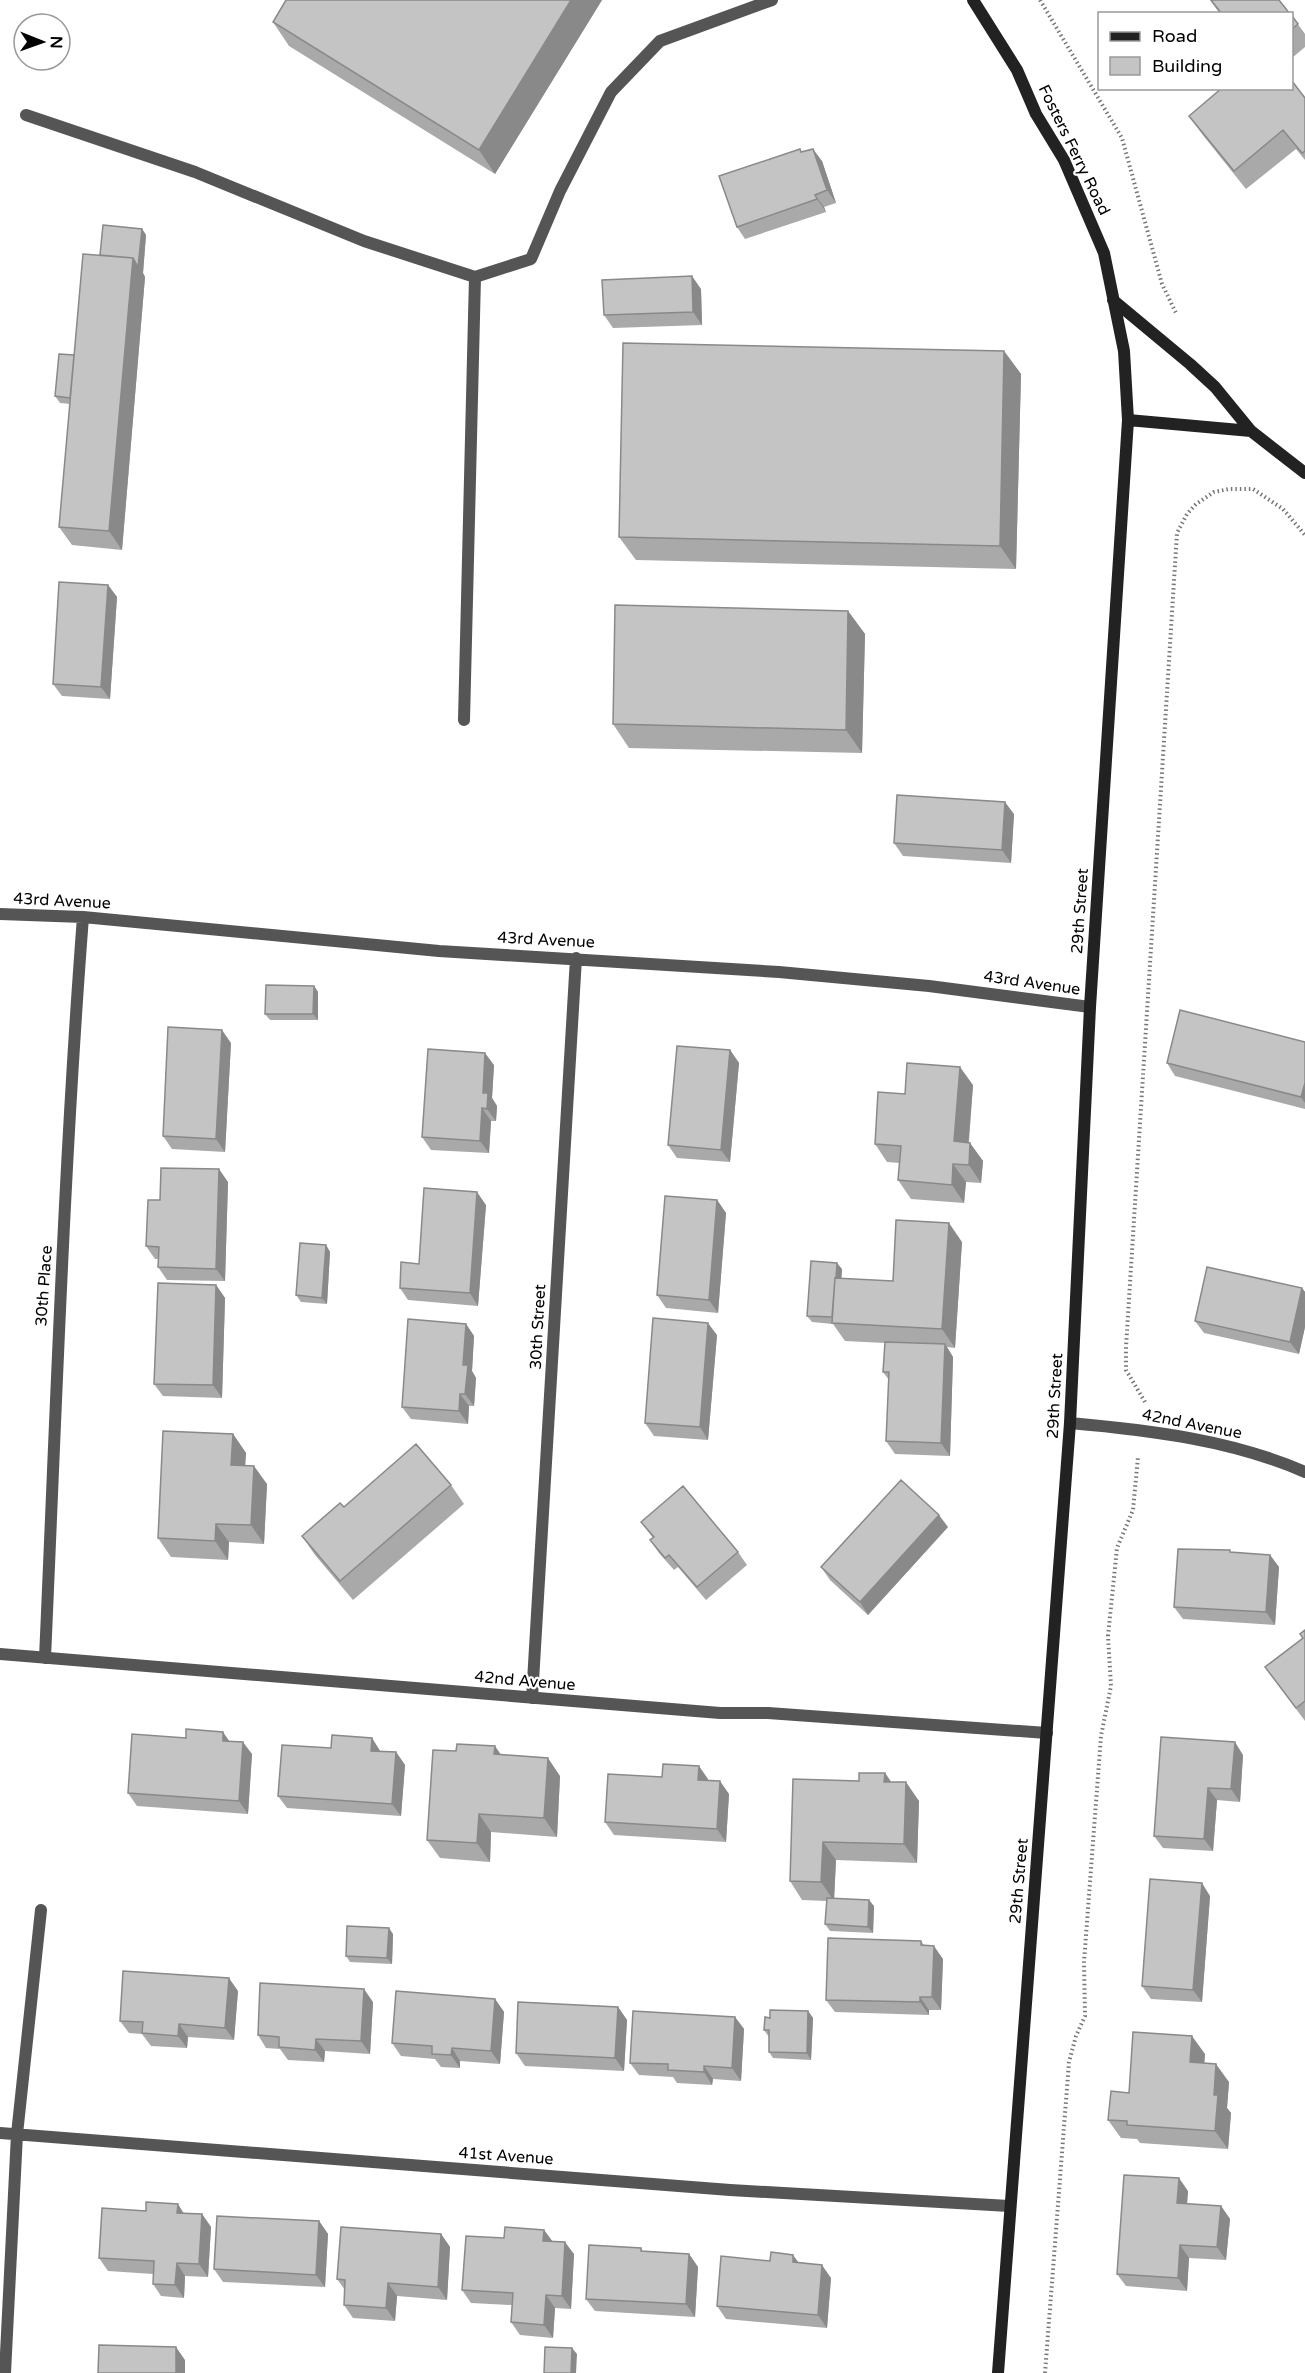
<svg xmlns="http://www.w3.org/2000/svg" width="1305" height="2373" viewBox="0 0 1305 2373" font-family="'Varela Round',sans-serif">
<rect width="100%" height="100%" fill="#fff"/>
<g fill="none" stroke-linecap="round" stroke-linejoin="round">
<!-- path -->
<path stroke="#777" stroke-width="4" stroke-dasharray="1.5 3" stroke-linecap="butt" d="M1040 0 1122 138 1162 284 1176 313
M1145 1402 1126 1370V1347L1177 533 1187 514 1196 504 1214 492 1229 489H1253L1283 509 1305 535
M1045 2373 1069 2062 1076 2036 1085 2016 1084 1962 1101 1736 1111 1686 1108 1636 1117 1548 1133 1510 1138 1457"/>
<!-- lane -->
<path stroke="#555" stroke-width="12" d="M26 115 195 172 364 241 475 277 531 259 560 191 611 92 660 41 772 0
M464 720 475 277"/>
<!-- street -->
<path stroke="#555" stroke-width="12" d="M0 914 83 917 439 951 779 972 929 986 1090 1007
M1070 1423C1149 1430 1232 1440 1305 1472
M0 1654 720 1713H768L1047 1733
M45 1658C56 1411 64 1164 83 917
M532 1698 576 958
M0 2133 730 2190 1009 2206
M5 2373 17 2134 41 1910"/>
<!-- secondary -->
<path stroke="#222" stroke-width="12" d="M973 0 1017 70 1036 114 1064 160 1104 253 1124 351 1128 420 1090 1007 1070 1423 998 2373
M1113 300 1190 364 1215 387 1251 431
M1128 420 1251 431 1305 473"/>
</g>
<!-- wall -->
<path fill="#a9a9a9" d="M602 0 495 174 289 46 273 22Z
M1210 0H1279L1290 14H1220Z
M1292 16 1305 34V47L1292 58Z
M1305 98V160L1296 149 1246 189 1202 134 1189 116Z
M800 149 802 152 822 161 836 203 824 207 826 212 745 239 737 227Z
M142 229 146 235 143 273 145 277 122 550 72 545 59 527 70 404 60 403 55 396 74 355 100 255Z
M701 289 702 325 613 328 604 315Z
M1004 351 1021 374 1016 569 636 560 619 537Z
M108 585 117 597 110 699 62 696 53 684Z
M848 611 865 634 862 753 629 748 613 724Z
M1014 814 1011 863 903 856 894 843Z
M314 986 318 992V1020H270L265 1014Z
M1305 1042V1109L1175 1076 1167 1063Z
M231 1043 225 1152 172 1149 163 1136Z
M730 1050 739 1063 730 1162 677 1158 668 1145Z
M494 1065 492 1098 497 1106 496 1121H491L489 1153 431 1150 422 1137Z
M973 1085 969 1142 983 1161 981 1183 966 1182 964 1203 911 1199 898 1180 900 1163 887 1162 875 1144 905 1094Z
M228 1182 225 1281 167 1280 158 1267V1259H155L146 1246 160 1200Z
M717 1200 726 1213 718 1313 666 1308 657 1295Z
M486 1205 478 1306 408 1300 400 1288 419 1264Z
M962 1242 955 1348 947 1347 953 1357 950 1456 895 1454 886 1441 889 1380 883 1372 885 1343 845 1341 833 1324 812 1322 807 1316 842 1269 841 1278 893 1281Z
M326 1245 330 1252 327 1304 301 1302 296 1295Z
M216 1285 225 1298 222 1398 163 1396 154 1384Z
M1302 1288 1305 1292V1327L1299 1354 1204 1333 1195 1321Z
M466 1324 474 1336 472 1371 476 1378 474 1406H469L468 1424 411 1419 402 1407Z
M717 1335 708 1440 654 1436 645 1423Z
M233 1434 246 1453 245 1466 267 1484 264 1544 229 1542 228 1560 171 1557 158 1538Z
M451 1485 464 1504 353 1600 315 1555 302 1536 344 1507Z
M641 1522 738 1552 747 1565 706 1600 678 1567 674 1570 659 1553 650 1540 653 1538Z
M948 1527 868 1615 830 1580 821 1567Z
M1232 1552 1270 1555 1279 1567 1275 1625 1183 1619 1174 1607Z
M1305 1630V1721L1265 1667 1303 1638Z
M372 1738 380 1751 396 1752 405 1765 401 1816 287 1808 278 1796Z
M230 1741 252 1754 248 1814 137 1806 128 1793Z
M501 1754 560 1776 557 1837 491 1832 490 1862 440 1858 427 1840Z
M1243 1755 1240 1802 1217 1800 1213 1851 1163 1848 1154 1836Z
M885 1773 891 1782 919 1801 917 1863 836 1860 834 1898 874 1906 873 1933 830 1931 825 1924 827 1901 802 1900 790 1881 859 1781Z
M662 1777 708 1779V1780L729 1794 726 1842 614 1835 605 1822Z
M1210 1896 1202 2002 1151 1999 1142 1986Z
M393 1934 392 1964 350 1962 346 1956Z
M921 1941 924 1945 943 1959 941 2010H929V2015L835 2012 826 2000Z
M238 1991 234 2040 188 2037 187 2048 151 2046 142 2034 129 2033 120 2021Z
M495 1999 504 2012 500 2064 460 2061V2068L441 2067 435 2059 401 2056 392 2043Z
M373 2002 370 2054 325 2051 324 2062 288 2060 280 2049 266 2048 258 2035Z
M618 2007 627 2020 624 2071 525 2066 516 2053Z
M808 2011 813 2018 811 2060 773 2058 769 2052V2037L764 2030 770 2018Z
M735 2017 744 2029 741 2081 713 2079 712 2085 677 2083 673 2077 639 2075 630 2063Z
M1205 2054 1204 2063 1229 2082 1227 2108 1231 2113 1228 2149 1140 2143 1137 2139 1121 2138 1108 2120 1129 2093Z
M1188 2191 1187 2204 1221 2206 1230 2219 1226 2260 1189 2258 1187 2291 1126 2286 1117 2274Z
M184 2213 202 2214 211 2227 208 2277 185 2276 184 2298 161 2296 153 2284V2274L108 2271 99 2258Z
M319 2221 328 2234 325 2287 223 2282 214 2269Z
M544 2230 552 2241 574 2254 571 2309 555 2308 553 2338 520 2335 511 2322 512 2305 471 2303 462 2290 504 2238Z
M441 2234 450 2247 447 2300 397 2296 395 2321 353 2318 344 2305 345 2290 337 2279Z
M641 2248 643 2251 689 2254 698 2267 695 2317 595 2311 586 2299Z
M770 2261 799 2263 831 2278 827 2328 726 2319 717 2306Z"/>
<!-- shaded-wall -->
<path fill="#898989" d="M571 0H602L495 174 479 150Z
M813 149 822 161 836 203 827 190Z
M815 195 824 207 826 212 817 199Z
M142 229 146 235 143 273 145 277 122 550 109 531 133 258Z
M692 276 701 289 702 325 693 312Z
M1004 351 1021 374 1016 569 1000 546Z
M108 585 117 597 110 699 101 687Z
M848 611 865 634 862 753 846 730Z
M1005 802 1014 814 1011 863 1002 850Z
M314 986 318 992V1020L313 1014Z
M222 1030 231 1043 225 1152 216 1139Z
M730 1050 739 1063 730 1162 721 1150Z
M485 1053 494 1065 492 1098 497 1106 496 1121 487 1109 483 1093Z
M960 1067 973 1085 967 1159 954 1141Z
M1305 1083V1103L1301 1097Z
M482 1108 491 1121 489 1153 480 1141Z
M970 1143 983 1161 981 1183 969 1165Z
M953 1164 966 1182 964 1203 952 1185Z
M219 1169 228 1182 225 1281 216 1269Z
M477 1192 486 1205 478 1306 470 1293Z
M717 1200 726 1213 718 1313 709 1300Z
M949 1223 962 1242 955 1348 942 1329Z
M326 1245 330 1252 327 1304 322 1298Z
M837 1263 842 1269 839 1324 834 1318Z
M216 1285 225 1298 222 1398 213 1385Z
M1302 1288 1305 1292V1327L1299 1354 1290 1342Z
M708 1323 717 1335 708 1440 700 1427Z
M466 1324 474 1336 472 1371 476 1378 474 1406 465 1394 463 1365Z
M945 1344 953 1357 950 1456 941 1443Z
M460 1394 469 1406 468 1424 459 1411Z
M233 1434 246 1453 244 1483 231 1465Z
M254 1466 267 1484 264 1544 251 1525Z
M939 1515 948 1527 868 1615 860 1602Z
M216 1524 229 1542 228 1560 215 1541Z
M1270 1555 1279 1567 1275 1625 1266 1612Z
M223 1732 232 1745 223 1741Z
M372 1738 380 1751V1763L371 1751Z
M243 1742 252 1754 248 1814 239 1801Z
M1235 1742 1243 1755 1240 1802 1231 1789Z
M495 1746 508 1765 494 1754Z
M396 1752 405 1765 401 1816 392 1804Z
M548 1758 560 1776 557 1837 544 1818Z
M699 1766 708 1779 707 1792 698 1780Z
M885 1773 898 1792 884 1782Z
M720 1781 729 1794 726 1842 717 1829Z
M906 1782 919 1801 917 1863 904 1844Z
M1208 1788 1217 1800 1213 1851 1204 1839Z
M479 1814 491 1832 490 1862 477 1843Z
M823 1842 836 1860 834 1901 821 1882Z
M1202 1883 1210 1896 1202 2002 1193 1990Z
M869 1900 874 1906 873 1933 868 1927Z
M389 1928 393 1934 392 1964 387 1958Z
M934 1946 943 1959 941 2010 932 1997Z
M229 1978 238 1991 234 2040 225 2028Z
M364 1989 373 2002 370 2054 361 2041Z
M920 1997 929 2010V2015L920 2002Z
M495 1999 504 2012 500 2064 491 2051Z
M618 2007 627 2020 624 2071 615 2058Z
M808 2011 813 2018 811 2060 807 2053Z
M735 2017 744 2029 741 2081 732 2068Z
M179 2024 188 2037 187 2048 178 2036Z
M1192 2036 1205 2054 1203 2080 1190 2062Z
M316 2039 325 2051 324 2062 315 2050Z
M452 2048 460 2061V2068L451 2055Z
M1216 2064 1229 2082 1227 2108 1231 2113 1228 2149 1215 2131 1214 2095Z
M704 2066 713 2079 712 2085 704 2072Z
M1179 2178 1188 2191 1186 2216 1177 2203Z
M178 2204 186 2217 177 2213Z
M1221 2206 1230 2219 1226 2260 1217 2247Z
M202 2214 211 2227 208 2277 199 2264Z
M319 2221 328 2234 325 2287 316 2275Z
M544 2230 553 2242 543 2241Z
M441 2234 450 2247 447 2300 438 2287Z
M565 2242 574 2254 571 2309 562 2296Z
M1180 2245 1189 2258 1187 2291 1178 2278Z
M689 2254 698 2267 695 2317 686 2304Z
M793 2255 802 2267 793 2262Z
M177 2263 185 2276 184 2298 175 2285Z
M822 2265 831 2278 827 2328 818 2315Z
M388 2283 397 2296 395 2321 386 2308Z
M546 2295 555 2308 553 2338 544 2325Z
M176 2347 185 2360V2373H176Z
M572 2348 577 2354 576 2373H571Z"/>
<!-- building -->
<path fill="#c4c4c4" stroke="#898989" stroke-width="1.5" d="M286 0H571L479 150 273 22Z
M1211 0H1279L1290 14H1222Z
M1292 16 1298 24 1292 29Z
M1292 81 1305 98V151L1302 153 1283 130 1234 171 1189 116 1222 88H1292Z
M800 149 801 152 813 149 827 190 815 195 817 199 737 227 719 176Z
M103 225 142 229 138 267 133 258 100 255Z
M83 254 133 258 109 531 59 527Z
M692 276 693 312 604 315 602 280Z
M623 343 1004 351 1000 546 619 537Z
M59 354 74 355 70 398 55 396Z
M59 582 108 585 101 687 53 684Z
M615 605 848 611 846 730 613 724Z
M897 795 1005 802 1002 850 894 843Z
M266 985 314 986 313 1014H265Z
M1180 1010 1305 1042V1083L1301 1097 1167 1063Z
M168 1027 222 1030 216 1139 163 1136Z
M677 1046 730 1050 721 1150 668 1145Z
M428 1049 485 1053 483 1093H488L487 1109 482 1108 480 1141 422 1137Z
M907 1063 960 1067 954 1141 970 1143 969 1165 953 1164 952 1185 898 1180 901 1146 875 1144 878 1092 905 1094Z
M161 1168 219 1169 216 1269 158 1267 159 1247 146 1246 148 1200H160Z
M424 1188 477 1192 470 1293 400 1288 401 1262 419 1264Z
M665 1196 717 1200 709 1300 657 1295Z
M896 1220 949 1223 942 1329 832 1323 835 1278 893 1281Z
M300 1243 326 1245 322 1298 296 1295Z
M811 1261 837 1263 836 1278H835L832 1317 807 1316Z
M1207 1267 1302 1288 1290 1342 1195 1321Z
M158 1283 216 1285 213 1385 154 1384Z
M653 1318 708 1323 700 1427 645 1423Z
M408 1319 466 1324 463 1365H468L465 1394H460L459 1411 402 1407Z
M885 1342 945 1344 941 1443 886 1441 889 1372H883Z
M163 1431 233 1434 231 1465 254 1466 251 1525 216 1524 215 1541 158 1538Z
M416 1444 451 1485 340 1581 302 1536 340 1503 344 1507Z
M901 1480 939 1515 860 1602 821 1567Z
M683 1486 738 1552 697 1587 669 1555 665 1558 650 1540 654 1537 641 1522Z
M1178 1549 1230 1550V1552L1270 1555 1266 1612 1174 1607Z
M1305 1630V1701L1296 1708 1265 1667 1303 1638 1300 1634Z
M186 1729 223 1732V1741L243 1742 239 1801 128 1793 132 1734 186 1738Z
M332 1735 372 1738 371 1751 396 1752 392 1804 278 1796 282 1745 331 1748Z
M1161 1737 1235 1742 1231 1789 1208 1788 1204 1839 1154 1836Z
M457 1744 495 1746 494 1754 548 1758 544 1818 479 1814 477 1843 427 1840 433 1750 456 1751Z
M663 1764 699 1766 698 1780 720 1781 717 1829 605 1822 608 1774 662 1777Z
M859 1773H885L884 1782H906L904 1844 823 1842 821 1882 790 1881 793 1779 859 1781Z
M1150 1879 1202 1883 1193 1990 1142 1986Z
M827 1898 869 1900 868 1927 825 1924Z
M347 1926 389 1928 387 1958 346 1956Z
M828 1938 921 1941V1945L934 1946 932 1997H920V2002L826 2000Z
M123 1971 229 1978 225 2028 179 2024 178 2036 142 2033 143 2022 120 2021Z
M260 1983 364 1989 361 2041 316 2039 315 2050 279 2047V2037L258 2035Z
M396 1991 495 1999 491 2051 452 2048 451 2055 432 2054V2046L392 2043Z
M518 2002 618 2007 615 2058 516 2053Z
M770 2010 808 2011 807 2053 769 2052V2030H764L765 2017 770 2018Z
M633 2011 735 2017 732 2068 704 2066V2072L668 2070V2064L630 2063Z
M1133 2032 1192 2036 1190 2062 1216 2064 1214 2095H1218L1215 2131 1127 2125V2121L1108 2120 1111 2091 1129 2093Z
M1124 2175 1179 2178 1177 2203 1221 2206 1217 2247 1180 2245 1178 2278 1117 2274Z
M146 2202 178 2204 177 2213 202 2214 199 2264 177 2263 175 2285 153 2284 154 2261 99 2258 102 2208 146 2211Z
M217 2216 319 2221 316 2275 214 2269Z
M341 2227 441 2234 438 2287 388 2283 386 2308 344 2305 345 2280 337 2279Z
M505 2227 544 2230 543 2241 565 2242 562 2296 546 2295 544 2325 511 2322 513 2293 462 2290 466 2236 504 2238Z
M589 2245 641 2248V2251L689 2254 686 2304 586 2299Z
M771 2252 793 2255V2262L822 2265 818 2315 717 2306 721 2256 770 2261Z
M99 2345 176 2347V2373H98Z
M545 2347 572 2348 571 2373H544Z"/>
<g text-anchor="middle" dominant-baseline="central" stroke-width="4.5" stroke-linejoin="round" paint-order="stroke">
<!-- street labels -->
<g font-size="16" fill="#000" stroke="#fff">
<text transform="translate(1074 150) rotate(64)">Fosters Ferry Road</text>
<text transform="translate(62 901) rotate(3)">43rd Avenue</text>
<text transform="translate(1080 911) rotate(-86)">29th Street</text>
<text transform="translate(546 940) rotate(3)">43rd Avenue</text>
<text transform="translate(1032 983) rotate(8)">43rd Avenue</text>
<text transform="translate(44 1286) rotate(-86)">30th Place</text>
<text transform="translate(538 1327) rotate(-87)">30th Street</text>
<text transform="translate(1055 1396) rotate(-87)">29th Street</text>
<text transform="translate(1192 1424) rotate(11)">42nd Avenue</text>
<text transform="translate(525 1681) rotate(5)">42nd Avenue</text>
<text transform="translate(1019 1881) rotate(-85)">29th Street</text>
<text transform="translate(506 2156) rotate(4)">41st Avenue</text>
</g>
</g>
<!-- legend -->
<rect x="1098" y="12" width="195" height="78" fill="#ffffff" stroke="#999999" stroke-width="1.5"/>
<rect x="1110" y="32" width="30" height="9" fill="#222222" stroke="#999999" stroke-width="1.5"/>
<text x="1152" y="42" font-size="18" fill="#000000">Road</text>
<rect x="1110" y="57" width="30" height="18" fill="#c4c4c4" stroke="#999999" stroke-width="1.5"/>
<text x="1152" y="72" font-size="18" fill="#000000">Building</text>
<!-- north arrow -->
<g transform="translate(42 42) rotate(91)"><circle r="28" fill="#ffffff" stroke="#999999" stroke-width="1.5"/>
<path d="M0-4.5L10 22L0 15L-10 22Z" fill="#000000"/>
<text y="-9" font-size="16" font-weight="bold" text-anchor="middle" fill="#000000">N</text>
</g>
</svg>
